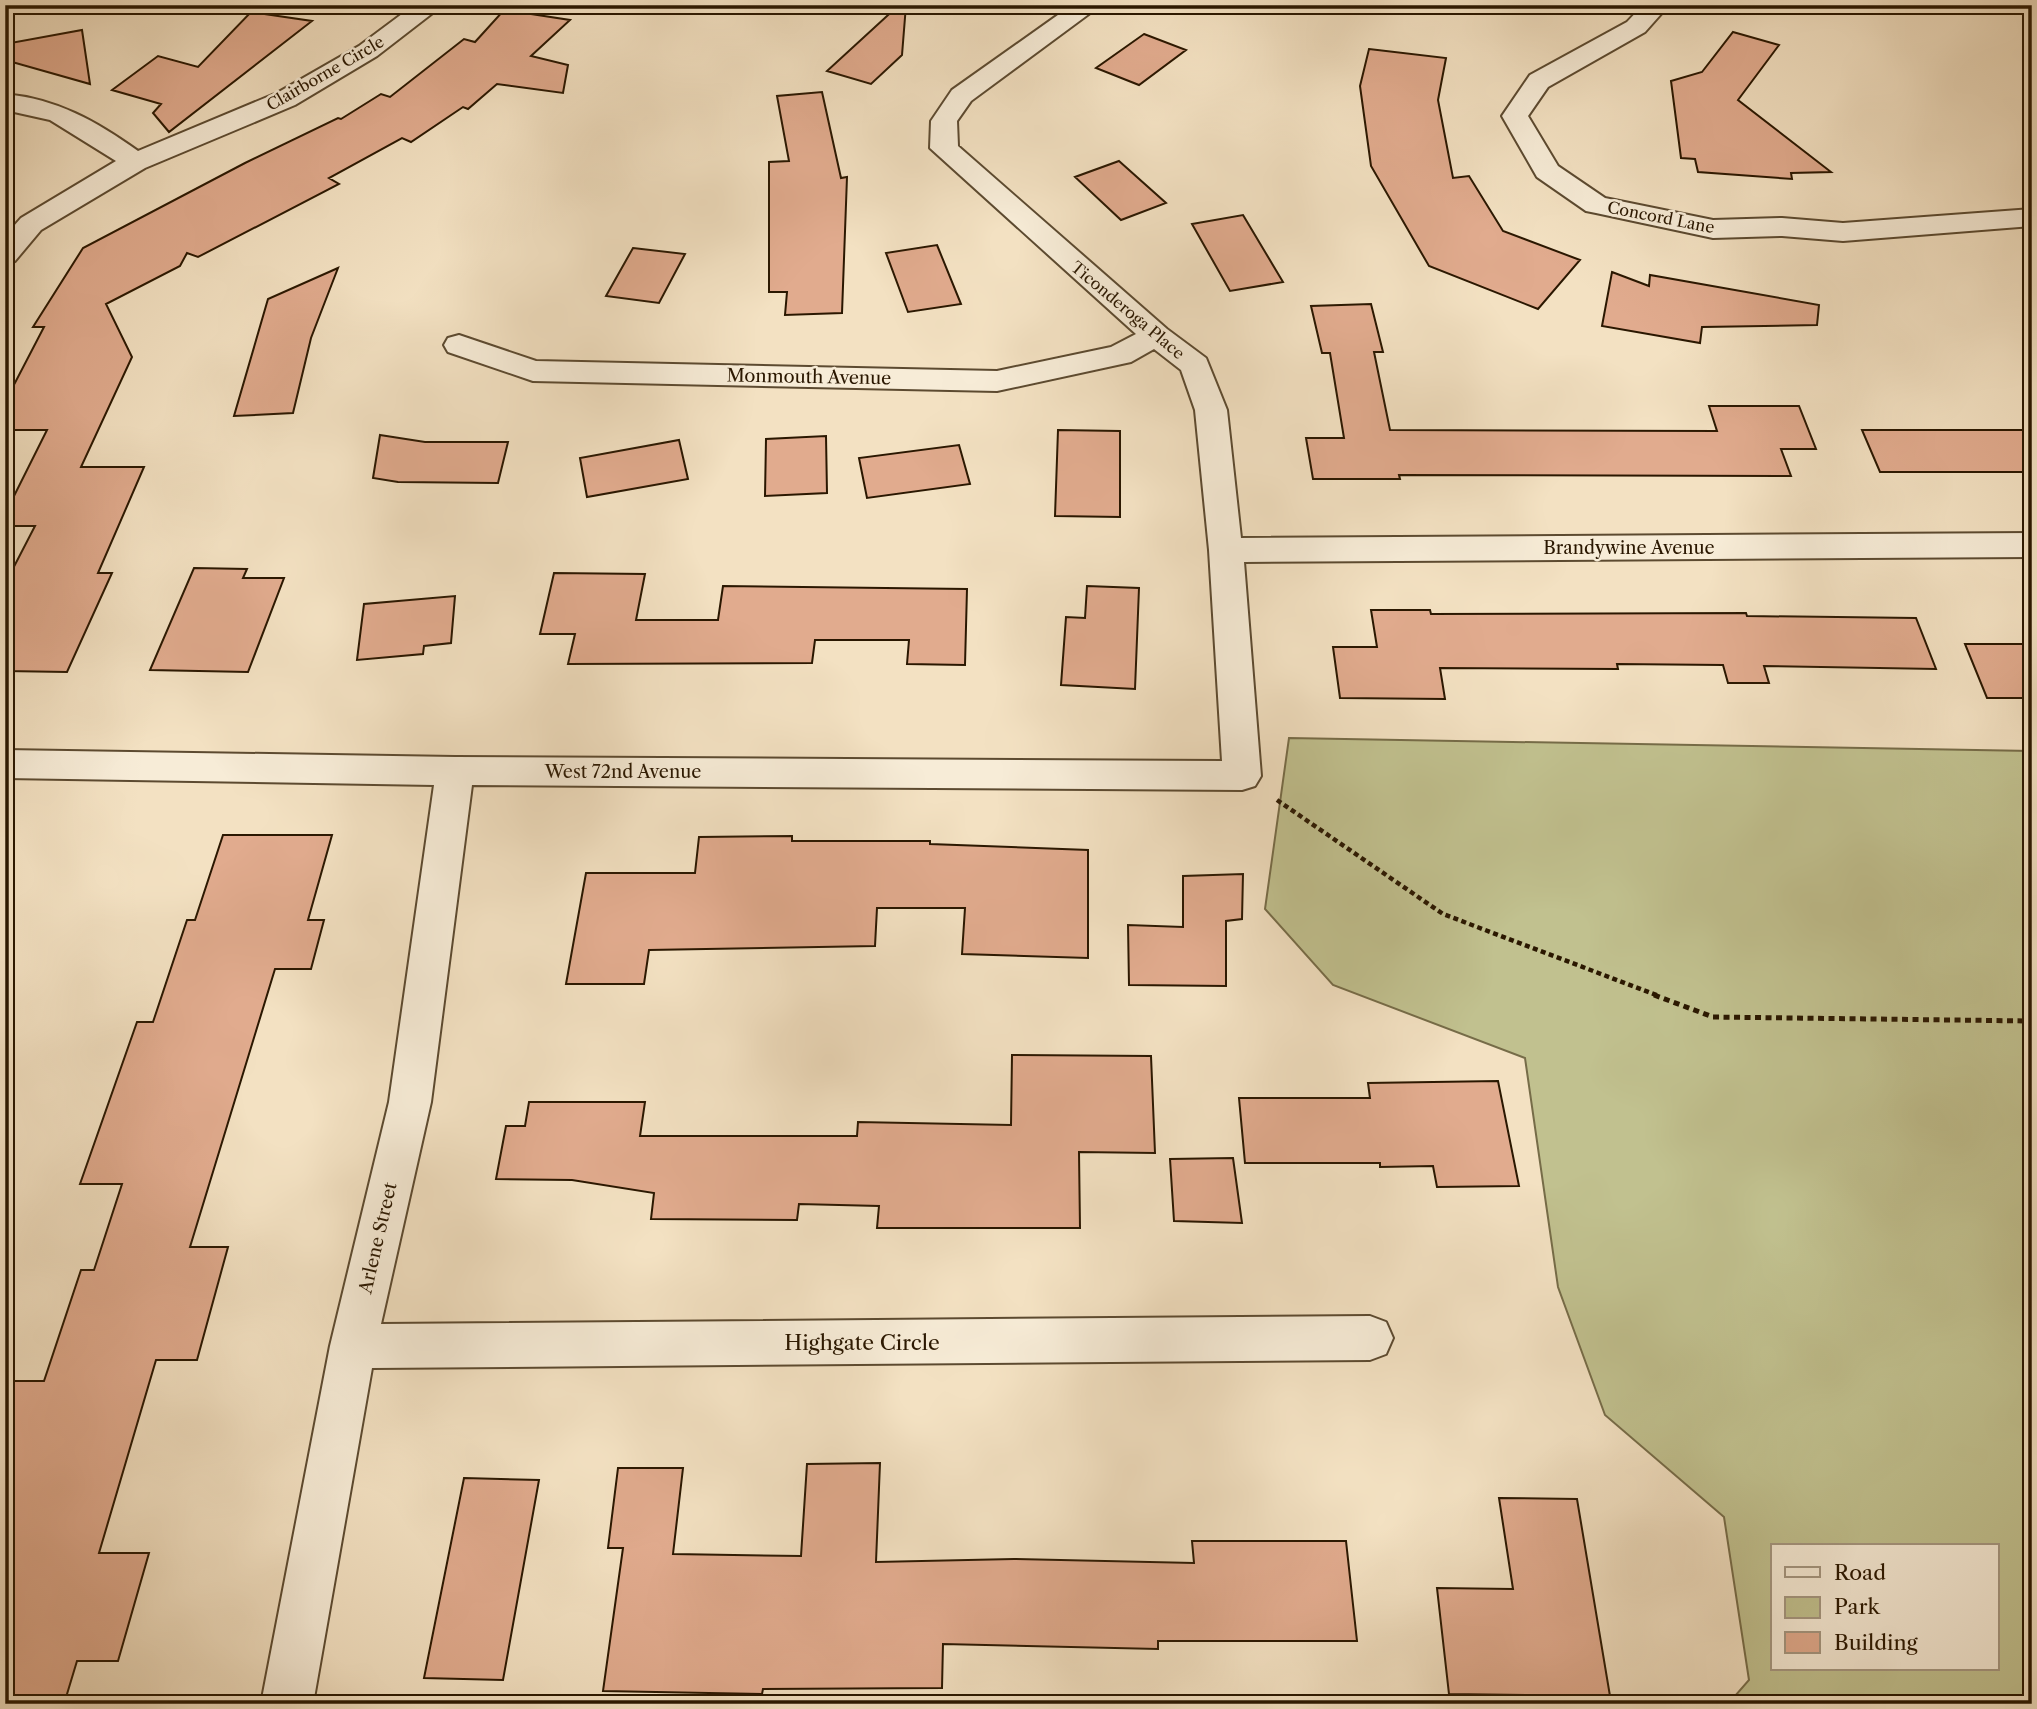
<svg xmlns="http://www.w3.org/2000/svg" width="2037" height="1709" viewBox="0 0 2037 1709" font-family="'Libre Caslon Text',serif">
<rect width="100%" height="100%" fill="#f3e1c2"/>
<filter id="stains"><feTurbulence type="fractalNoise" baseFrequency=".00286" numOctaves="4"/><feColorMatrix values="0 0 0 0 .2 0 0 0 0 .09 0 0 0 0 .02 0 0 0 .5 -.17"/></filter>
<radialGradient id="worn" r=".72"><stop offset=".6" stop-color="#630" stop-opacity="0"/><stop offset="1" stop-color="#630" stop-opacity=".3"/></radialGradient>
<!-- green -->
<path fill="#c1c18f" stroke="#766c48" stroke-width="2" fill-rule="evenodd" d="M1289 738 2032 751V1704H1728L1749 1680 1724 1517 1605 1415 1558 1287 1525 1058 1333 985 1265 909ZM1773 1546H1997V1669H1773Z"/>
<!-- building -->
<path fill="#e1ab8e" stroke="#2a1700" stroke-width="2" d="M899 5H906L902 55 871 84 827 71Z
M504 10 570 20 531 56 568 65 563 93 497 84 468 109 463 107 411 142 402 138 329 178 339 184 198 257 187 253 180 266 106 304 132 357 81 467H144L98 573H112L67 672 5 671V584L35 526H5V514L47 430H5V402L44 327H33L83 248 245 163 338 118 341 119 381 94 390 97 464 39 475 42Z
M251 12 312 21 169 132 153 113 161 104 112 90 158 56 198 67Z
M82 30 90 84 5 60V44Z
M1733 32 1779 45 1738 100 1831 172 1791 173 1792 179 1698 172 1695 159 1681 158 1671 81 1702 72Z
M1144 34 1186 50 1139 85 1096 68Z
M1369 49 1446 58 1438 100 1453 178 1469 176 1503 231 1580 260 1538 309 1429 266 1371 166 1360 86Z
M822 92 841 178 847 177 842 313 785 315 787 292H769V162L789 161 777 96Z
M1119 161 1166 203 1121 220 1075 177Z
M1243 215 1283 282 1230 291 1192 224Z
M937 245 961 304 908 312 886 253Z
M633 248 685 254 659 303 606 296Z
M338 268 311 338 293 413 234 416 268 299Z
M1612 272 1649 286 1650 275 1819 305 1817 325 1702 327 1700 343 1602 326Z
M1371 304 1383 352H1374L1390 430 1717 431 1709 406H1799L1816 449H1781L1791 476 1399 475 1400 479H1313L1306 438H1344L1330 353H1322L1311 306Z
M1058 430 1120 431V517L1055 516Z
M1862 430H2032V472H1880Z
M380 435 425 442H508L498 483 398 482 373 478Z
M826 436 827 493 765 496 766 439Z
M679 440 688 479 587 497 580 458Z
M959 445 970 484 867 498 859 458Z
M194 568 247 569 243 578H284L248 672 150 670Z
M554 573 645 574 636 620H718L723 586 967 589 965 665 907 664 909 640H815L812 663 568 664 575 634H540Z
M1087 586 1139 588 1135 689 1061 685 1066 617 1085 618Z
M455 596 451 643 424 646 423 654 357 660 364 604Z
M1371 610H1430L1431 614 1746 613 1747 616 1916 618 1936 669 1764 666 1769 683H1728L1723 665 1617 664 1618 669 1440 668 1445 699 1340 698 1333 647H1377Z
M1965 644H2032V698H1987Z
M223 835H332L308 920H324L311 969H275L190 1247H228L197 1360H156L99 1553H149L118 1661H77L64 1704H5V1405L13 1381H44L81 1270H94L122 1184H80L137 1022H153L187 920H195Z
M792 836V841H930V844L1088 850V958L962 954 965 908H877L875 946 649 950 644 984H566L586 873H695L699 837Z
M1243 874 1242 919 1226 921V986L1129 985 1128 925 1183 927V876Z
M1012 1055 1151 1056 1155 1153 1079 1152 1080 1228H877L879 1206 799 1204 797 1220 651 1219 654 1193 572 1180 496 1179 506 1126H525L529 1102H645L640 1136H857L858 1122 1011 1125Z
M1498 1081 1519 1186 1437 1187 1433 1166 1380 1167V1163H1245L1239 1098H1370L1368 1083Z
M1233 1158 1242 1223 1174 1221 1170 1159Z
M880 1463 876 1562 1014 1559 1194 1563 1192 1541H1346L1357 1641H1158V1649L943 1644 942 1688 763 1689 762 1694 603 1691 623 1548H608L618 1468H683L673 1554 801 1556 807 1464Z
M464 1478 539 1480 503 1680 424 1678Z
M1499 1498 1577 1499 1610 1696 1449 1694 1437 1588 1513 1589Z"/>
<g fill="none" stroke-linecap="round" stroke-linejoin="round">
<!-- minor casing -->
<g stroke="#5c4a30" stroke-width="4">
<path id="minor" d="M414 5H443L377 56 295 105 145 168 41 230 15 261 5 264V236L21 218 116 161 50 120 5 110V94C57 99 96 121 138 151L277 93 359 46Z
M1072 5H1101L971 101 957 121 958 146 1167 329 1206 358 1227 410 1241 538 2032 533V557L1244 562 1261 776 1255 786 1242 790 472 785 431 1102 381 1324 1370 1316 1386 1322 1393 1338 1386 1354 1370 1360 372 1368 313 1704H261L330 1346 389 1102 434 785 5 778V750L455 757 1222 761 1209 550 1195 410 1181 370 1154 349 1131 362 997 391 533 381 448 352 444 345 448 338 459 335 536 361 997 371 1111 347 1136 334 930 148 931 121 952 90Z
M1643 5H1669L1645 32 1548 87 1528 116 1558 166 1605 198 1713 220 1782 218 1843 223 2032 209V226L1843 241 1782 236 1713 238 1596 213 1586 211 1537 177 1502 116 1530 75 1627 22Z"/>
</g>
<!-- path-far1 -->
<path stroke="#2a1700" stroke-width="4.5" stroke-dasharray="5 3.5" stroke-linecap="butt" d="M1277 800 1443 914 1659 996"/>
<!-- path -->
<path stroke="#2a1700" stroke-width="5" stroke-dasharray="6 4.5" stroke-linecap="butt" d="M1654 995 1713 1017 2032 1021"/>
<!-- minor -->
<use href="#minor" fill="#f7ecd7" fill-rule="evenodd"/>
</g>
<g text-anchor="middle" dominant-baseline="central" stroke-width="5" stroke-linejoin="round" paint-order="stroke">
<!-- far-street labels -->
<g font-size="16" fill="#2a1700" stroke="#f7ecd7">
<text transform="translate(325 73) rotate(-30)">Clairborne Circle</text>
<text transform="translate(1661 217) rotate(11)">Concord Lane</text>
<text transform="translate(1128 310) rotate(40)">Ticonderoga Place</text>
</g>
<!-- street labels -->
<g font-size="18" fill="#2a1700" stroke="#f7ecd7">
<text transform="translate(809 377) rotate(1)">Monmouth Avenue</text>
<text x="1629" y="548">Brandywine Avenue</text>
<text x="623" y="772">West 72nd Avenue</text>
<text transform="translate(378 1238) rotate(-77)">Arlene Street</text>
</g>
<!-- near-street labels -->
<g font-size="21" fill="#2a1700" stroke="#f7ecd7">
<text x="862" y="1342">Highgate Circle</text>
</g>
</g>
<!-- margin -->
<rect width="2037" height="1709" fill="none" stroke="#f3e1c2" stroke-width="28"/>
<rect x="7" y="7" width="2023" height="1695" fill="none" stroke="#2a1700" stroke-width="3.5"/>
<rect x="14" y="14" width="2009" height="1681" fill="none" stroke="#2a1700" stroke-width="2"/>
<!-- legend -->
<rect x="1771" y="1544" width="228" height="126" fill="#f7ecd7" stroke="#a59781" stroke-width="2"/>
<rect x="1785" y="1567" width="35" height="10" fill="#f7ecd7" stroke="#a59781" stroke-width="2"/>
<text x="1834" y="1580" font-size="21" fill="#2a1700">Road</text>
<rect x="1785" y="1597" width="35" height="21" fill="#c1c18f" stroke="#a59781" stroke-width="2"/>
<text x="1834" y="1614" font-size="21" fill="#2a1700">Park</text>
<rect x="1785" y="1632" width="35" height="21" fill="#e1ab8e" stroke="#a59781" stroke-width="2"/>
<text x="1834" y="1650" font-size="21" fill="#2a1700">Building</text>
<rect width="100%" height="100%" filter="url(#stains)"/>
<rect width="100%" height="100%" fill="url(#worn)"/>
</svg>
